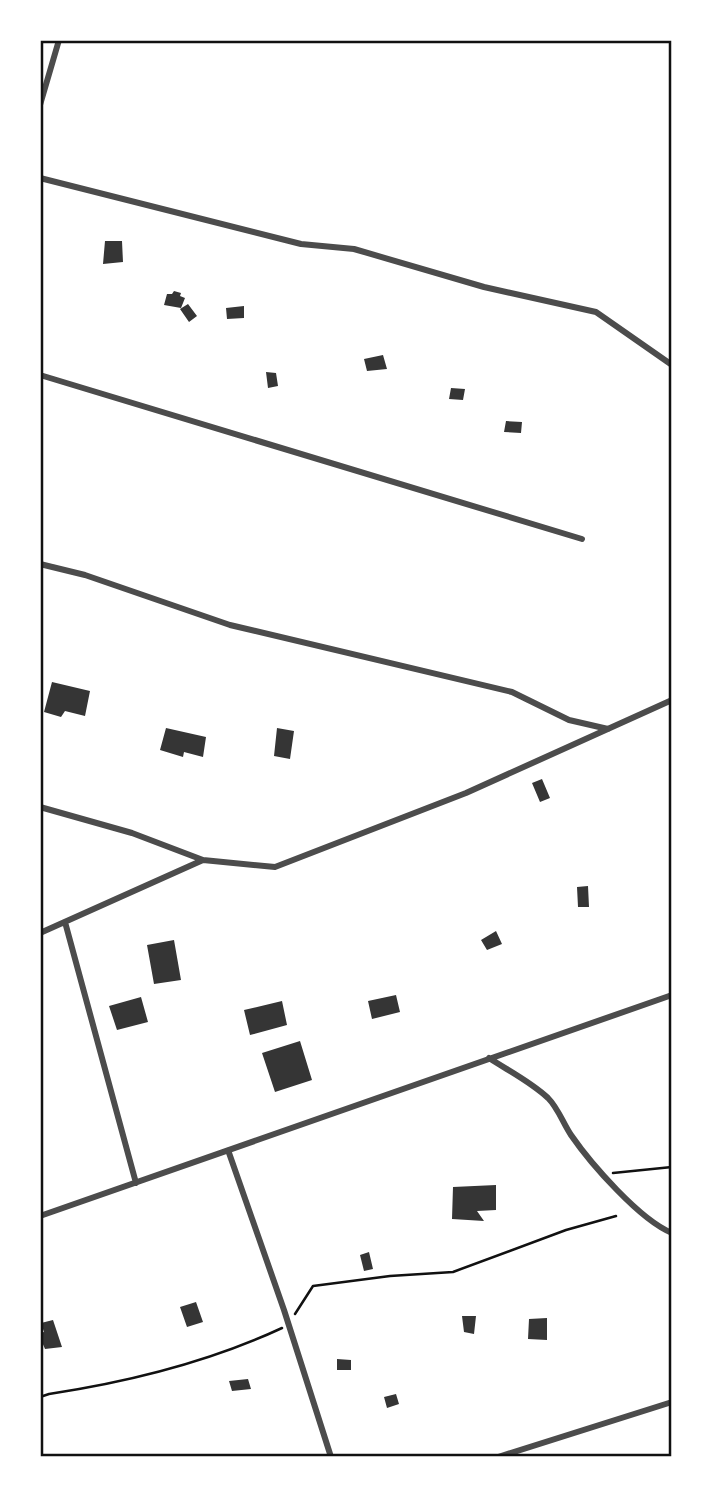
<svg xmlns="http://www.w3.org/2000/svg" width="712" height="1497" viewBox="0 0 712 1497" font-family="'Alegreya Sans',sans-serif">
<rect width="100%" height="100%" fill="#fff"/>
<!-- building -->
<path fill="#353535" d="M105 241H122L123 262 103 264Z
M174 291 181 293 180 296 185 298 181 308 164 305 167 294H172Z
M188 304 197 316 189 322 180 309Z
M244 306V318L227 319 226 308Z
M383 355 387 369 367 371 364 359Z
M266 372 276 373 278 386 268 388Z
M451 388 465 389 463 400 449 399Z
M506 421 522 422 521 433 504 432Z
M52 682 90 691 85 716 65 711 61 717 44 712Z
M166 728 206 737 203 757 184 752 183 757 160 750Z
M277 728 294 731 290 759 274 756Z
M542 779 550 798 540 802 532 783Z
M588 886 589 907H578L577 887Z
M496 931 502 944 487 950 481 940Z
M174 940 181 980 154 984 147 945Z
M396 995 400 1012 372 1019 368 1001Z
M141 997 148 1022 117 1030 109 1006Z
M282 1001 287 1025 250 1035 244 1010Z
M300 1041 312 1080 275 1092 262 1053Z
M496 1185V1210L477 1211 484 1221 452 1219 453 1187Z
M369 1252 373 1269 364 1271 360 1255Z
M196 1302 203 1322 187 1327 180 1307Z
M462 1316H476L474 1334 464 1332Z
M547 1318V1340L528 1339 529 1319Z
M53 1320 62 1347 45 1349 42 1342 40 1343V1333L44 1332 41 1323Z
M337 1359 351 1360V1370H337Z
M248 1379 251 1389 232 1391 229 1381Z
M396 1394 399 1404 387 1408 384 1397Z"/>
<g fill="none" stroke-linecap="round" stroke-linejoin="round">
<!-- path -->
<path stroke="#111" stroke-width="2.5" d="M613 1173 672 1167
M295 1314 313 1286 390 1276 453 1272 566 1230 616 1216
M40 1397 49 1394C128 1382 209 1362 282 1328"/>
<!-- minor -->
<path stroke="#4c4c4c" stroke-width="6" d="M40 105 59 40
M40 178 301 244 354 249 484 287 596 312 672 365
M40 375 582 539
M40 564 85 575 230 625 512 692 569 720 608 729
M40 807 132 833 203 860
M65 922 136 1183
M40 933 203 860 275 867 466 793 672 700
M489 1058C509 1071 531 1082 548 1098 558 1108 563 1123 571 1135 591 1164 640 1220 672 1233
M228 1150 284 1310 331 1457
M40 1216 672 995
M498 1457 672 1402"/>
</g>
<!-- border -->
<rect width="712" height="1497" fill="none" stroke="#ffffff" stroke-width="84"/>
<rect x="42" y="42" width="628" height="1413" fill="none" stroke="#111" stroke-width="2.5"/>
</svg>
